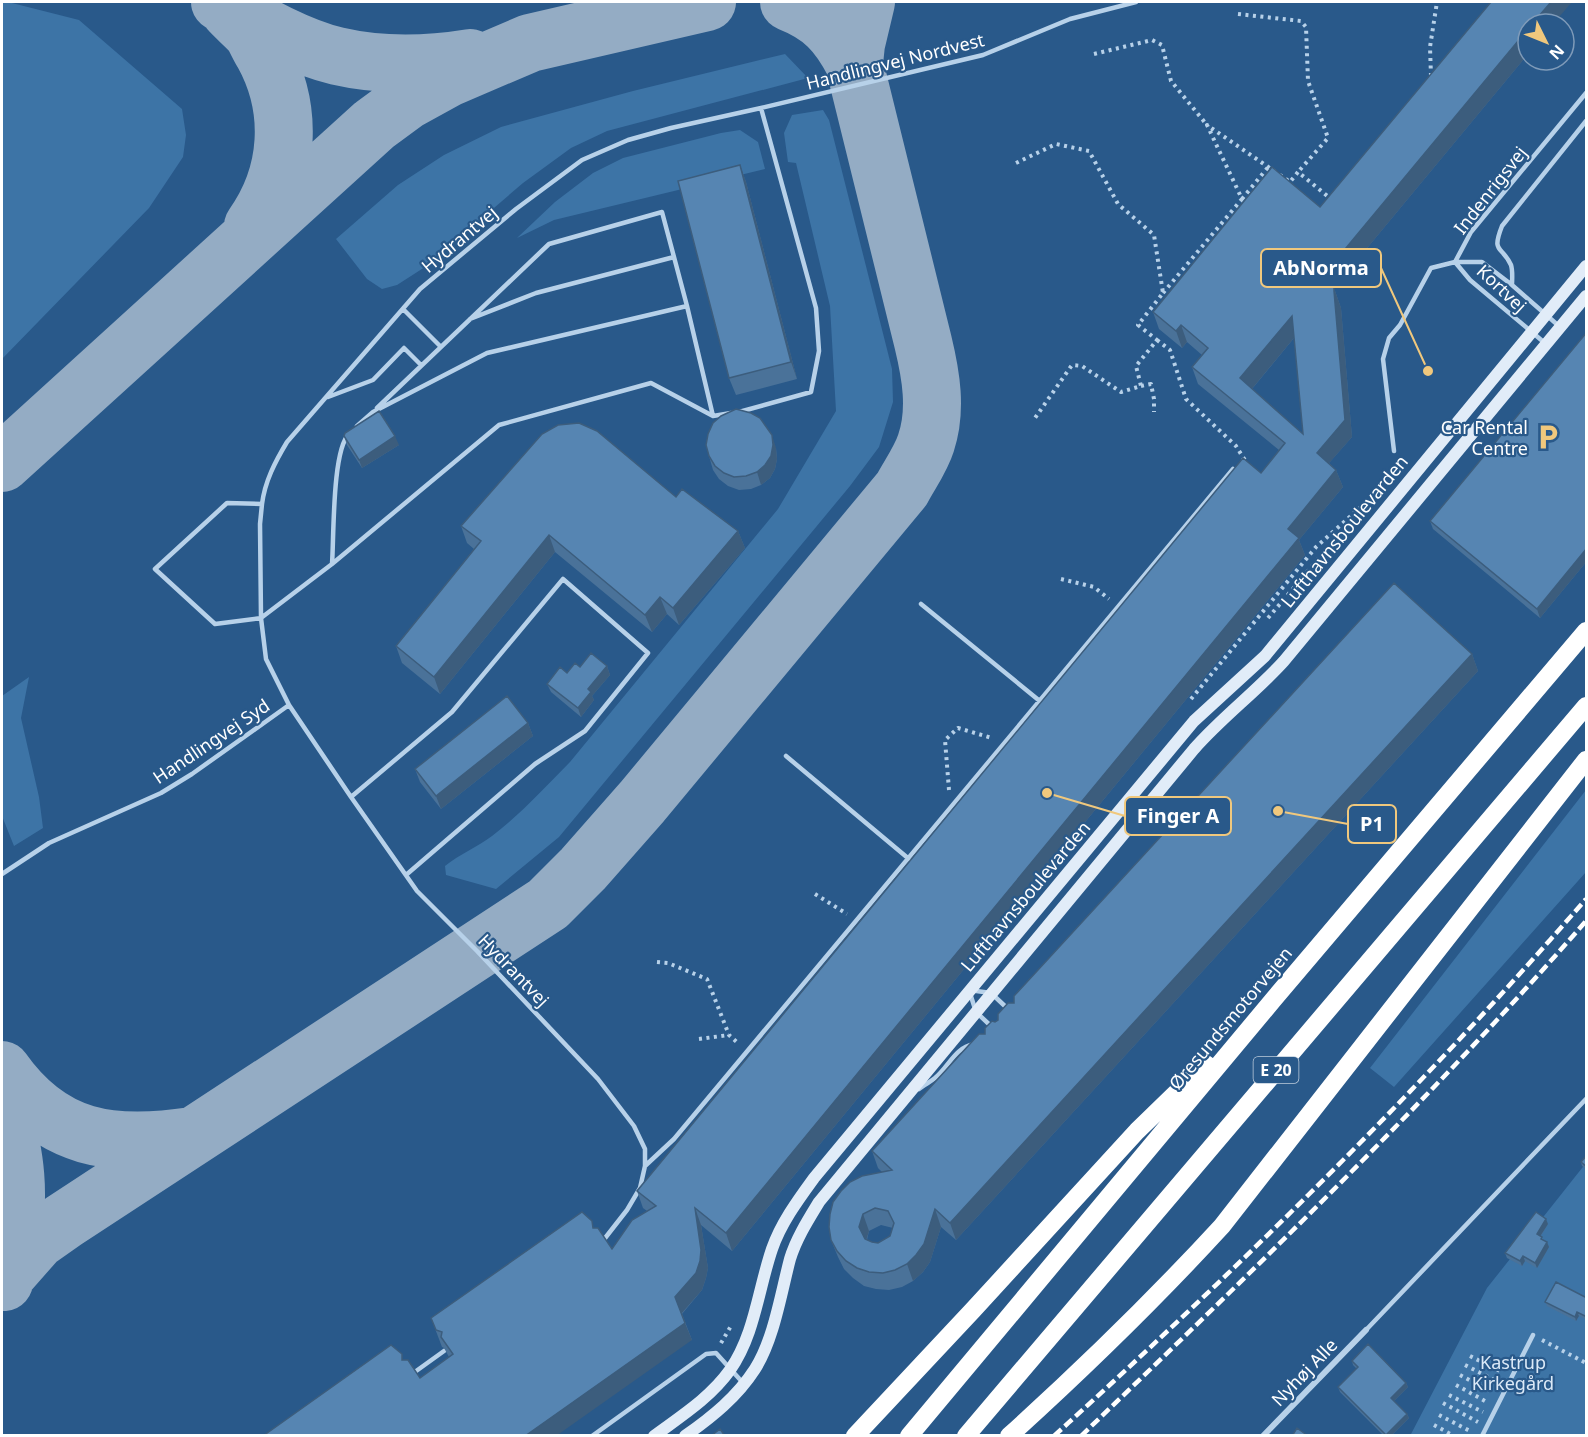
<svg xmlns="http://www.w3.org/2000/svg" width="1588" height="1437" viewBox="0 0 1588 1437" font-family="'Noto Sans',sans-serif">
<rect width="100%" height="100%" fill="#29598a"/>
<!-- green -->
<path fill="#3d74a6" d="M2 2H8L79 20 182 109 186 135 183 157 149 208 2 359Z
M785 54 808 78 607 131 571 148 523 183 425 267 397 285 382 289 367 279 336 239 398 185 444 155 501 127 633 91Z
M823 110 829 120 892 369 893 402 879 447 850 486 559 837 496 889 446 875 445 866C460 854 477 847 492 836 520 815 545 787 570 762L778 509 836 411 830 306 796 163 788 162 784 133 792 115Z
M740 130 758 142 765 169 554 220 517 238 555 202 593 173 623 158 721 133Z
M29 677 21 718 39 797 43 828 14 846 2 816V696Z
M1586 790V872L1394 1087 1370 1068Z
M1586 1163V1435L1410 1436 1487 1288Z"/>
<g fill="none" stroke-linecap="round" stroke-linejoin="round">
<!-- taxiway -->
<path stroke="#94acc4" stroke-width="58" d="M220 2C255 22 298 47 337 56 380 66 427 65 470 58
M789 2C822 15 838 32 854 63
M229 10C236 18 245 25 252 33 256 39 259 47 263 53 294 109 290 174 253 226
M2 463 374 125 408 100 448 78 530 43 707 2
M2 1070C52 1141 112 1148 193 1136
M2 1107C16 1158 20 1192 12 1245 10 1257 8 1270 4 1282
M7 1274 37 1240 64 1221 548 904 583 869 642 802 902 489C910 474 921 459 926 443 937 410 931 375 923 342L854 63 856 44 866 2"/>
<!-- path -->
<path stroke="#b7d1e9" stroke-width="4" stroke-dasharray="3 4.5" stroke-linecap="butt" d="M1238 14 1301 21 1306 27 1308 81 1328 138 1298 172
M1094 54 1152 40 1162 45 1171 81 1207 125
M1431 76 1430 47 1437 2
M1016 163 1056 144 1089 151 1118 204 1154 235 1163 293 1138 325 1157 340 1136 366 1141 386 1121 392 1082 366 1072 365 1035 418
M1242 199 1269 166
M1163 293 1242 199 1207 125 1290 182 1298 172 1331 199
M1157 340 1170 350 1186 399 1236 446 1246 462
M1141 386 1151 384 1154 399V412
M1061 579 1094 587 1109 599
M1268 618 1326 550 1335 543
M1191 699 1316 547 1372 497
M949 790 945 740 958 728 992 738
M815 894 847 914
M657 962 668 963 707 979 729 1035 738 1043
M699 1039 729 1035
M1542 1340 1586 1363
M721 1343 731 1326
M1470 1356 1500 1371
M1465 1365 1498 1382
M1460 1375 1490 1391
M1456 1385 1485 1401
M1449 1395 1483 1412
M1443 1403 1478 1422
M1439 1415 1470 1431
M1434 1425 1454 1436"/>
<!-- lane -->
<path stroke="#b7d1e9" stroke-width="4.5" d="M1455 262 1471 232 1586 93
M1455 262 1470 280 1546 344
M403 309 440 346
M470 319 536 293 674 257 687 306
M1560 327 1512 285C1512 280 1513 271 1511 265 1502 245 1491 254 1502 226L1586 121
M328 397 373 380 404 348 421 365
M377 408 549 244 662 212 674 257
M739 412 811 392 819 351 816 308 761 108
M357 426 373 412 487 353 687 306 713 416
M1394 451 1383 359 1389 338 1400 325 1431 268 1455 262H1482L1512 285
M262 504C265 481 275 462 287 442L420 289 516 209 582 160 628 140 671 128 761 108 983 55 1070 19 1136 2
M332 564C334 538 332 450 349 434
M921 604 1041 702
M289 705 351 797 452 712 563 579 648 653 585 731 535 764 406 875
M786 756 909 859
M351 797 417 891 477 951 598 1079 634 1126 645 1149V1166
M2 874 49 843 161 793 192 774 289 705 266 659 261 618 260 524 262 504 227 503 155 569 215 624 261 618 332 564 499 425 651 383 713 416 731 413
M992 1027 976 1012 969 990 991 993 1008 1009
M919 1089C924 1085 930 1082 935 1078 949 1067 954 1048 974 1044
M602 1242 627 1210 640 1188 645 1166 674 1139 1233 469
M1366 1330 1586 1099
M412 1374 444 1351
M592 1436 706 1354 716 1353 744 1384
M1482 1436 1533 1335"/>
<!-- street -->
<path stroke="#b7d1e9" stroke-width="6" d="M1263 1436 1366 1330"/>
<!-- secondary -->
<path stroke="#e1ecf8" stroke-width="12" d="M654 1436C681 1416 710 1398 730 1370 755 1334 758 1290 772 1249 781 1223 798 1200 814 1178L1194 721 1265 656 1586 266
M685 1436C712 1417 737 1397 755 1369 774 1339 781 1293 790 1259 796 1239 808 1220 819 1202L1194 749C1222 717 1256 692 1284 661L1586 296"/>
<!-- highway -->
<path stroke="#fff" stroke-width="18" d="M855 1436 973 1310 1137 1131 1206 1064
M909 1436 1273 1000 1586 631
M966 1436 1586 706
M1009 1436C1083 1369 1154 1300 1222 1226L1586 760"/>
<!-- rail -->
<path stroke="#fff" stroke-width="4.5" stroke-dasharray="10 4.5" stroke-linecap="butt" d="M1054 1436C1241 1266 1421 1089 1586 899
M1081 1436C1255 1269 1428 1102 1586 921"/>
</g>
<!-- wall -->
<path fill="#4a7299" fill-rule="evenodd" d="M1528 24V54L1334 288 1341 308 1352 437 1329 463 1336 470 1343 487 1299 540 1305 555 732 1251 701 1225 708 1268 706 1278 702 1290 682 1314 692 1340 263 1436 404 1360 420 1378 449 1357 444 1348 442 1347 431 1318 595 1228 612 1249 647 1211 643 1208 637 1191 1261 473 1279 450 1198 384 1192 367 1202 355 1187 342 1182 348 1159 329 1153 312 1320 207ZM1294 338 1303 434 1252 389Z
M740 165 746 182 797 379 736 395 729 378Z
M1587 332V561L1540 618 1433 529 1430 521Z
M344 436 399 445 362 468 347 445Z
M776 448 777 459 775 469 770 478 761 485 751 489 739 490 728 486 719 479 713 470 709 456Z
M676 497 738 531 745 548 679 625 667 614 652 632 555 552 440 694 402 663 396 646 474 549 467 543 461 526Z
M1472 654 1478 671 956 1240 941 1227 930 1262 923 1272 913 1281 902 1287 889 1290 876 1289 864 1286 853 1278 844 1269 838 1257 831 1240 882 1172 878 1168 872 1151 995 1022 998 1020 1014 1003ZM881 1225 893 1228 890 1236 878 1243 872 1242 867 1240 869 1231Z
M607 666 610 675 592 696 594 700 581 717 551 692 547 684 567 673 580 667Z
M528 723 533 736 441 809 420 782 415 769Z
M1587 1155V1170L1582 1166 1581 1162Z
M1548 1224 1541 1236 1543 1240 1547 1242 1549 1247 1537 1268 1525 1261 1522 1266 1507 1258 1505 1253Z
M1587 1298V1320L1579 1316 1576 1321 1547 1306 1545 1302Z
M1352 1361 1406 1383 1408 1387 1394 1401 1407 1414 1409 1418 1391 1436H1384L1340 1392 1338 1387 1357 1369 1353 1365Z"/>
<!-- shaded-wall -->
<path fill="#3c5d7d" d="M1551 2H1572L1553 24H1532Z
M1528 29V54L1334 288 1341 308 1352 437 1323 470 1317 453 1321 278Z
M740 165 746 182 797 379 791 362Z
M1292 316 1298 333 1246 396 1240 378Z
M1181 325 1187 342 1182 348 1176 331Z
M772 435 776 448 777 459 775 469 770 478 761 485 757 472Z
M395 436 399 445 362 468 359 460Z
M1336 470 1343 487 1299 540 1305 555 732 1251 726 1233 1288 529Z
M738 531 745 548 679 625 673 608Z
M549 535 555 552 440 694 434 677Z
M1587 548V561L1540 618 1537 609Z
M660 597 667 614 652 632 645 615Z
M1472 654 1478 671 956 1240 950 1223Z
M607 666 610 675 592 696 594 700 581 717 578 708 588 689Z
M528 723 533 736 441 809 436 796Z
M695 1208 701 1225 708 1268 706 1278 702 1290 681 1314 675 1297Z
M935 1209 941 1227 930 1262 923 1272 913 1281 907 1264Z
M863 1214 869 1231 865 1244 859 1227Z
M1546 1219 1548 1224 1539 1238 1537 1234Z
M1547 1242 1549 1247 1537 1268 1535 1263Z
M1523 1256 1525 1261 1522 1266 1520 1261Z
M1577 1312 1579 1316 1576 1321 1575 1317Z
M685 1323 692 1340 556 1436H525Z
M1406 1383 1408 1387 1393 1402 1391 1398Z
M1407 1414 1409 1418 1391 1436H1386Z"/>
<!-- building -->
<path fill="#5685b2" stroke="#3c5d7d" stroke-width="1.5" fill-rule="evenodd" d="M1491 2H1551L1532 24H1528V29L1321 278 1334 287V291L1345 420 1317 453 1336 470 1288 529 1299 538 726 1233 695 1208 701 1250 700 1261 696 1273 675 1297 685 1323 525 1436H263L391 1345 402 1354V1360H408L420 1378 453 1354 441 1337 442 1332 436 1330 431 1318 582 1212 592 1221 593 1228H598L612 1249 632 1220 656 1206 637 1191 1243 458 1261 473 1285 443 1192 367 1208 348 1181 325 1176 331 1153 312 1272 167 1320 207ZM1292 316 1303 434 1240 378Z
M740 165 791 362 729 378 678 181Z
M1587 332V548L1537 609 1430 521Z
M736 409 751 413 760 418 772 435 773 445 771 456 765 465 757 472 746 476 734 477 724 473 715 466 709 456 706 445 708 434 713 423 721 416Z
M379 411 395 436 359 460 344 436 345 433Z
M579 423 597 431 676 497 682 489 738 531 673 608 660 597 645 615 549 535 434 677 396 646 481 541 461 526 542 434 558 425Z
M1394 583 1472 654 950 1223 935 1209 924 1244 916 1255 907 1264 895 1270 883 1273 869 1272 857 1268 846 1261 837 1251 831 1240 829 1227 830 1214 833 1202 841 1191 850 1182 862 1176 892 1170 872 1151 979 1034H985V1028L992 1021 995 1022 998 1020V1014L1008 1003H1014V996ZM875 1208 888 1211 894 1223 890 1236 878 1243 872 1242 865 1239 859 1227 863 1214Z
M591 653 607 666 588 689 591 692 578 708 547 684 560 667 567 673 575 663 580 667Z
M507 696 528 723 436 796 415 769Z
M1587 1155V1167L1581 1162Z
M1536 1212 1546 1219 1537 1234 1542 1237 1541 1239 1547 1242 1535 1263 1523 1256 1520 1261 1505 1253Z
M1556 1282 1587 1298V1317L1577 1312 1575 1317 1545 1302Z
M1368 1344 1406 1383 1391 1398 1407 1414 1386 1435 1338 1387 1358 1367 1352 1361Z
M1297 1428 1308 1436H1292Z
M720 1429 725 1436H711Z"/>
<!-- icons -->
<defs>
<g id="parking-bare" transform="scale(2.07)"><path d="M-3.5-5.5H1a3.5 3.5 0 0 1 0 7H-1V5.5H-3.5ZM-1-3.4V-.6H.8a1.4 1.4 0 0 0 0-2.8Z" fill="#f0c87d" stroke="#29598a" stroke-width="2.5" paint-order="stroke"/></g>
</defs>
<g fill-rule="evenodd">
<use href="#parking-bare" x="1548" y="437"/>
</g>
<g text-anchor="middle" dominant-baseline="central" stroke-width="4.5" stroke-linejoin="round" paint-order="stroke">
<!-- shield labels -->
<rect fill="#29598a" stroke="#bfcddc" stroke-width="1.5" x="1253.5" y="1057" width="45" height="26" rx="4.5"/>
<g font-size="16" font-weight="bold" fill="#fff">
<text x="1276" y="1070">E 20</text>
</g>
<!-- street labels -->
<g font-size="18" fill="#fff" stroke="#29598a">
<text transform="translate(895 61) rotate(-14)">Handlingvej Nordvest</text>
<text transform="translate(1490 190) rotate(-52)">Indenrigsvej</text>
<text transform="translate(459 239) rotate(-40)">Hydrantvej</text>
<text transform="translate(1502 288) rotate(43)">Kortvej</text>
<text transform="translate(1344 531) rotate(-51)">Lufthavnsboulevarden</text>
<text transform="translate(211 741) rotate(-34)">Handlingvej Syd</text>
<text transform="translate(1025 896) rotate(-50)">Lufthavnsboulevarden</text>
<text transform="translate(514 970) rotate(46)">Hydrantvej</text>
<text transform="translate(1230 1018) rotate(-50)">Øresundsmotorvejen</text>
<text transform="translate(1304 1372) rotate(-46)">Nyhøj Alle</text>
</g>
<!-- poi labels -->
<g font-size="18" fill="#fff" stroke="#29598a" text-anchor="end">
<text x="1528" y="427">Car Rental<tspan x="1528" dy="21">Centre</tspan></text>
</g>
<!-- park labels -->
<g font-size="18" fill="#dbe9f7" stroke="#29598a">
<text x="1513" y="1362">Kastrup<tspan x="1513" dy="21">Kirkegård</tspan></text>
</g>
</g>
<!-- callouts -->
<path fill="none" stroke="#f0c87d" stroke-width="2" d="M1428 371L1381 268M1047 793L1125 816M1278 811L1348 824"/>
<g fill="#f0c87d" stroke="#29598a" stroke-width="2">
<circle cx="1428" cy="371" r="6"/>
<circle cx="1047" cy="793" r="6"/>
<circle cx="1278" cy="811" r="6"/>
</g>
<g fill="#29598a" stroke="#f0c87d" stroke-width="2">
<rect x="1261" y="249" width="120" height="38" rx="6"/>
<rect x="1125" y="797" width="106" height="38" rx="6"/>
<rect x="1348" y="805" width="48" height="38" rx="6"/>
</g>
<g font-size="20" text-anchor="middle" font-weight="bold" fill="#fff">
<text x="1321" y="275">AbNorma</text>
<text x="1178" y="823">Finger A</text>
<text x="1372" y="831">P1</text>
</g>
<!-- border -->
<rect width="1588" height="1437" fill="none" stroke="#ffffff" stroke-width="6"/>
<!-- north arrow -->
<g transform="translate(1546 42) rotate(133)"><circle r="28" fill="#29598a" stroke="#7f9bb9" stroke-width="1.5"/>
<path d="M0-4.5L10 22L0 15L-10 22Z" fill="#f0c87d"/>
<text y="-9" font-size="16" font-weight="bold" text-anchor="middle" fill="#ffffff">N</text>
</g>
</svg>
